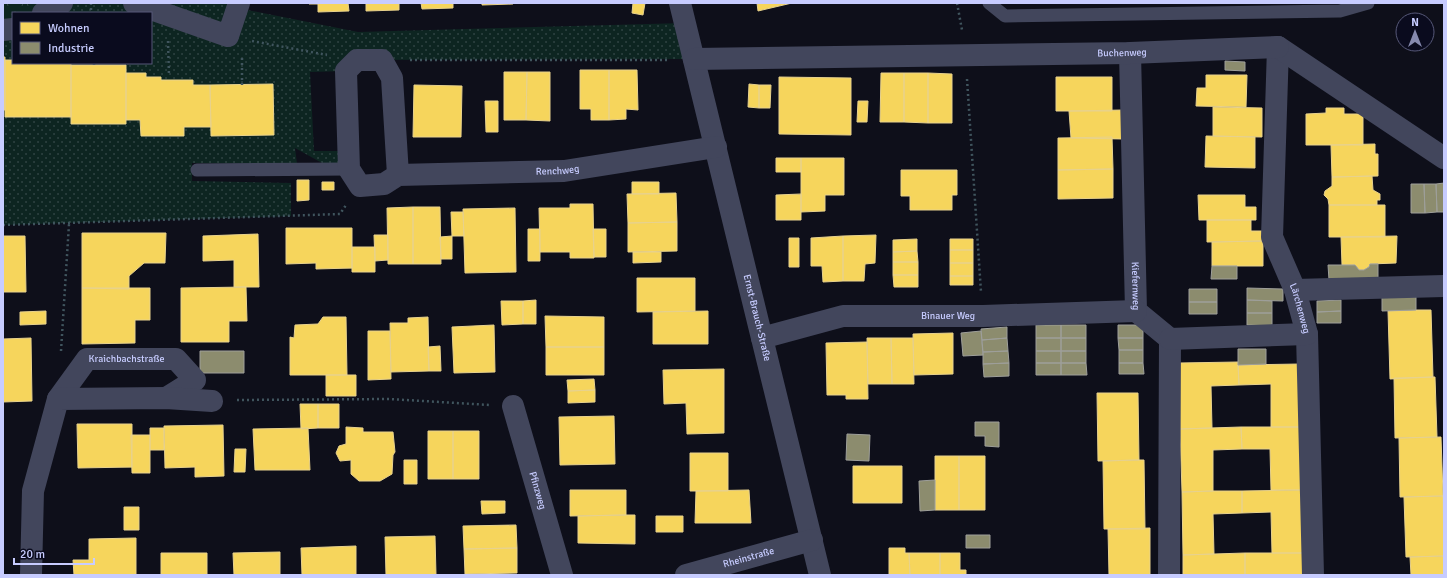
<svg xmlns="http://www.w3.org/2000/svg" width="1447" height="578" viewBox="0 0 1447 578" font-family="Signika,sans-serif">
<defs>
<pattern id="grass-dots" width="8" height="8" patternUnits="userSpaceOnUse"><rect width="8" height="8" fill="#0d2521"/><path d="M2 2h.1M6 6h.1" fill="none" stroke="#2f4342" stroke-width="1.8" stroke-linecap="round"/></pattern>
<pattern id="forest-crowns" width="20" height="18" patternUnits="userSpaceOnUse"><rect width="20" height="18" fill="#0d2521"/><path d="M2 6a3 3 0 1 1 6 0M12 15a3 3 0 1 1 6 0" fill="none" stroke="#2f4342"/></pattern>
</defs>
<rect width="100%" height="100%" fill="#0e0f1a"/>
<!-- grass -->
<path fill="url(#grass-dots)" d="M62 3H223L237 8 358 32 685 23 694 59 357 60 346 71 310 72 314 151H348L349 164 322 163 295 148 297 164 192 163V181L291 183V216L3 225V30L13 29V63H151V13H43Z"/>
<!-- forest -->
<path fill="url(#forest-crowns)" d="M3 3H62L43 13H13V29L3 30Z"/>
<!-- homes -->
<path fill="#f6d55c" stroke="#e8d28d" d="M309 3H348L349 11 318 12V4H309Z
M366 3H399V10L366 11Z
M421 3H453V8L422 9Z
M482 3H513V4L482 5Z
M633 3H645L643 15 632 13Z
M757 3H792L758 11Z
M3 57H5V110H3Z
M5 60H13V63H71V117H5Z
M71 65H126V124H71Z
M580 70H609V120H591V109H580Z
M609 70H637L638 110 626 109V119L609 120Z
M504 72H527L526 120H504Z
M527 72H550V121L526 120Z
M126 73H146V77H161V80H193V85H210L211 127H184V136H141L140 120H126Z
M881 73H904V122H880Z
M904 73H928V123L904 122Z
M928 73 952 74V123H928Z
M1206 75H1247L1246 107 1196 106 1197 88H1206Z
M779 77 851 78V135L779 134Z
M1056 77H1112V111H1056Z
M273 84 274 135 211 136 210 85Z
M749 84 759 85V108L748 107Z
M414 85 462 86 461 137H413Z
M759 85H771L770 108H759Z
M485 101H498V132H486Z
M858 101H868L867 122H857Z
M1213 107 1262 108V137L1213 136Z
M1326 108H1344V114H1363V145H1306V114L1326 113Z
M1123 110V139L1071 138 1069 111Z
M1206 136 1255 137V168L1205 167Z
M1112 137 1113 169 1058 170V138Z
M1375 144V154H1378V176L1332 177 1331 145Z
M776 158H801V172H776Z
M801 158H844V195H825V211L801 212Z
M1113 169V198L1058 199V170Z
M901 170H957V195H952V210H910V196H901Z
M1372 176 1373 190 1380 194V200H1377V205H1329L1328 199 1324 195 1325 191 1332 186V177Z
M297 180H309V200L297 201Z
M322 182H334V190H322Z
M632 182H659V194H632Z
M676 193 677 222 628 223 627 194Z
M801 194V220H776V195Z
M1198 195H1245V207H1256V220H1199Z
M570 204H593L594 258H570V252H540L539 208H570Z
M1329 205H1385V237H1329Z
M413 207V264H388L387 208Z
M413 207H440L441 264H413Z
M515 208 516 272 465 273 463 209Z
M451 212H463L464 236H452Z
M1207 220H1251V231H1263V241L1207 242Z
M677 222V251L628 252V223Z
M286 228H352V268L316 269V263L286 264Z
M528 229H540V261H528Z
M593 229H606V257H594Z
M82 233H166L165 263H144L129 276V289L82 288Z
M258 234 259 287H234V260L203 261V236Z
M374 235H388V260L375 261Z
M876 235 875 263 865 264 864 281H843V236Z
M3 236H25L26 292H3Z
M452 236V259H441L440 237Z
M843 236V281L823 282 822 266H811V238Z
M1397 236 1396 263 1370 264 1369 267 1364 270H1359L1355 265H1342L1341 237Z
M789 238H799V267H789Z
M917 239V251L893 252V240Z
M950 239H973V250H950Z
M1263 241V266H1212V242Z
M352 247H375V272H352Z
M950 250H973V263H950Z
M917 251 918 262H893V252Z
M633 252H661V262L633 263Z
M893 262H918V275H893Z
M950 263H973V276H950Z
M893 275H918V287H894Z
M950 276H973V285H950Z
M637 278H695V311L637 312Z
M246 287 247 321H229V342H181V288Z
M82 288H150V320H135V343L82 344Z
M536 300V324H523V301Z
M501 301H523V324L502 325Z
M1416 310H1431L1433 377 1390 379 1388 311Z
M46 311V324L20 325V312Z
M708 311V344H653V312Z
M545 316 604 317V347H546Z
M323 317H346L347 375H290V337L294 338 295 325 318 324Z
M428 317 429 371 391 372 390 323H408V318Z
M494 325 495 372 454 373 452 327Z
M368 331H390L391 379 368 380Z
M953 333V374L914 375 913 334Z
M31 338 32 401 3 402V339Z
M867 338H891L892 384H868Z
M891 338H913L914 384H892Z
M867 342 868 399H846V395H827L826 343Z
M440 346 441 371H429L428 347Z
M546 347H604V375H546Z
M1238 362 1239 385 1211 386 1212 428 1180 429 1179 363Z
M1300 364 1302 427H1271V384L1239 385 1238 365Z
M724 369V433L687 434 686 403 664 404 663 370Z
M326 375H356V396H326Z
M1433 377H1435L1437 437 1395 438 1394 378Z
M594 379 595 390 568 391 567 380Z
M595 390V402L568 403V391Z
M1097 393H1138L1139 460 1098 461Z
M300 404H318V428L301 429Z
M318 404H339V428H318Z
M614 416 615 464 560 465 559 417Z
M77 424H132V467L78 468Z
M223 425 224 476 195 477V467L165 468 164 426Z
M346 427 363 428V432H393L395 452 393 455 392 474 380 481H359L351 474V460L340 461 336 453 339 446 346 444Z
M1241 427H1302L1303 490H1271L1270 449H1242Z
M1241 427 1242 449 1213 450V491L1182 492 1180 429Z
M150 428H164V450H150Z
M308 428 310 470H255L253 429Z
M428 431H453V479H428Z
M453 431H479V479H453Z
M131 435H150V473H132Z
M1441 437 1443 496 1400 497 1399 438Z
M235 449H246L245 472H234Z
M690 453H728V491H690Z
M935 456H959V510H935Z
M959 456H985V510H959Z
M404 460H417V484H404Z
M1139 460H1144L1145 529H1104L1103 461Z
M853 466H902V503H853Z
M570 490H626V515L570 516Z
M749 490 751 523H695L696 491Z
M1303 490 1304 553H1272L1271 512 1242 513V491Z
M1213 491H1242V513L1213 514 1214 554 1183 555 1182 492Z
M1443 496 1444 556 1406 557 1404 497Z
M481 501H505V513L482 514Z
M124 507H139V530H124Z
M626 515H635V544L578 543V516Z
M656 516H683V532H656Z
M516 525 517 548 464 549 463 526Z
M1150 528V575H1109L1108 529Z
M435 536 436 575H386L385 537Z
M136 538V575H74L73 560H89V539Z
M356 546V575H302L301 548Z
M517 548V573L465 574 464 549Z
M889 548H905V553H909L910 575H889Z
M280 552V575H234L233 553Z
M161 553H207V575H161Z
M909 553H940V575H910Z
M940 553H960V570H966V575H940Z
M1245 553H1304V575H1245Z
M1245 553V575H1183V555Z
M1444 556V575H1411L1410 557Z"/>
<!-- industry -->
<path fill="#8c8c6e" stroke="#9e9f9a" d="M1225 61 1245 62V71L1225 70Z
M1444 183V212H1437L1436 184Z
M1411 184H1424L1425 213H1411Z
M1424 184H1436L1437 212 1425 213Z
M1370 264H1378V279L1329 280 1328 265H1355L1359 270H1364L1369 267Z
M1212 266H1237V279H1211Z
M1247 288 1283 289V301L1247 300Z
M1189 289H1217V302H1189Z
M1382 297H1416V310L1382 311Z
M1247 300 1272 301V313H1247Z
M1341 300V311L1317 312V301Z
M1189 302H1217V314H1189Z
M1341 311V323H1317V312Z
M1247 313H1272V326L1247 325Z
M1036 325H1061V338H1036Z
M1061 325H1086V338H1061Z
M1118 325H1143V338H1118Z
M1007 327V338L982 340 981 329Z
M981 331 983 355 963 356 961 333Z
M1007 338 1008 351 983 352 982 340Z
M1036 338H1061V351H1036Z
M1061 338H1086V351H1061Z
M1118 338H1143V350H1119Z
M1238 349H1266V364L1238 365Z
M1119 350H1143V363H1119Z
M200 351H244V373H200Z
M1008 351 1009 363 983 364V352Z
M1036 351H1061V363H1036Z
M1061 351H1086V363H1061Z
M1009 363V376L984 377 983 364Z
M1036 363H1061V375H1036Z
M1061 363H1086L1087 375H1061Z
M1119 363H1143L1144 374H1119Z
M975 422H999V447L985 446V436H975Z
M847 434 870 435 869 461 846 460Z
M935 480V510L920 511 919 481Z
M966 535H990V548H966Z"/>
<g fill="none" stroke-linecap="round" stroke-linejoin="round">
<!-- path -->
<path stroke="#40555e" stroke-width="2.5" stroke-dasharray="2 3" stroke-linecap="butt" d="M91 3V13
M957 3 962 30
M168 41 169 76
M252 41 327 55
M410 60H669
M94 63V65
M967 79 981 292
M242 85V55
M3 225 340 214 346 205
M61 351 69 224
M237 400 389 399 490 405"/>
<!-- service -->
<path stroke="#42465c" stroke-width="13" d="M989 3 1005 16 1340 11 1368 3
M197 170 349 169"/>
<!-- minor -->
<g stroke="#42465c" stroke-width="22">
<path d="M134 3 228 36 239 3"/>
<path id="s1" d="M680 3 820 575"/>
<path d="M43 13 62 3"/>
<path d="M3 30 13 29"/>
<path id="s2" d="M1278 47 1272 237 1295 290 1307 334 1313 575"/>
<path d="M1278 47 1444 158"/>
<path id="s3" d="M1130 53 1136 311 1170 339 1169 575"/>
<path id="s4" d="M694 59 1130 53 1278 47"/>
<path id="s5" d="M398 175 384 184 360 186 349 169 346 71 357 60H382L392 78 398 175 564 171 716 147"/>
<path d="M1295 290 1444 286"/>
<path id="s6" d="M762 338 843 316H983L1136 311"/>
<path d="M1170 339 1307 334"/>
<path id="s7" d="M58 399 87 359H176L195 380 166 398"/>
<path id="s8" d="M513 406 562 575"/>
<path d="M31 575 33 491 58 399 166 398 212 401"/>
<path id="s9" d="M686 575 812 540"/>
</g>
</g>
<g text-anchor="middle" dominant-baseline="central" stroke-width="4" stroke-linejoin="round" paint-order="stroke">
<!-- street labels -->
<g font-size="10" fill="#c7ccff" stroke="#0a0b1e">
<text stroke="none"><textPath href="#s4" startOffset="428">Buchenweg</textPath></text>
<text stroke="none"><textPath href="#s5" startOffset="477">Renchweg</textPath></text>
<text stroke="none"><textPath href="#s3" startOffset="233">Kiefernweg</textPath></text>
<text stroke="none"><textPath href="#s2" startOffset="267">Lärchenweg</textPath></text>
<text stroke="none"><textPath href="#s6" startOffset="189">Binauer Weg</textPath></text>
<text stroke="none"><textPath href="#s1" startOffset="324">Ernst-Brauch-Straße</textPath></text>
<text stroke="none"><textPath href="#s7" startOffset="89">Kraichbachstraße</textPath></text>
<text stroke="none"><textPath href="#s8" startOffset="88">Pfinzweg</textPath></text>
<text stroke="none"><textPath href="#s9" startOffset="65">Rheinstraße</textPath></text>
</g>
</g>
<!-- border -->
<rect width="1447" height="578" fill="none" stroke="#c7ccff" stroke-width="8"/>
<!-- legend -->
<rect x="12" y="12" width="140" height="52" fill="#0a0b1e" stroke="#565878"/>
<rect x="20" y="22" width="20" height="12" fill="#f6d55c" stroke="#565878"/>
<text x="48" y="32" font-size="12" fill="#c7ccff">Wohnen</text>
<rect x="20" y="42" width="20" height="12" fill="#8c8c6e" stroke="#565878"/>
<text x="48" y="52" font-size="12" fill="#c7ccff">Industrie</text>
<!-- north arrow -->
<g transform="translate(1415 32)"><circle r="19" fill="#0a0b1e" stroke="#565878"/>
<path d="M0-3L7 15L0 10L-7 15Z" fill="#868aaf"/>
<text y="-6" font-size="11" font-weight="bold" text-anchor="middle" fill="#c7ccff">N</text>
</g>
<!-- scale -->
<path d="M14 558v6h80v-6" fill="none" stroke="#c7ccff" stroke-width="2"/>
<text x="20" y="558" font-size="12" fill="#c7ccff" stroke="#0a0b1e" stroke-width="3" paint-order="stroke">20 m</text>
</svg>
